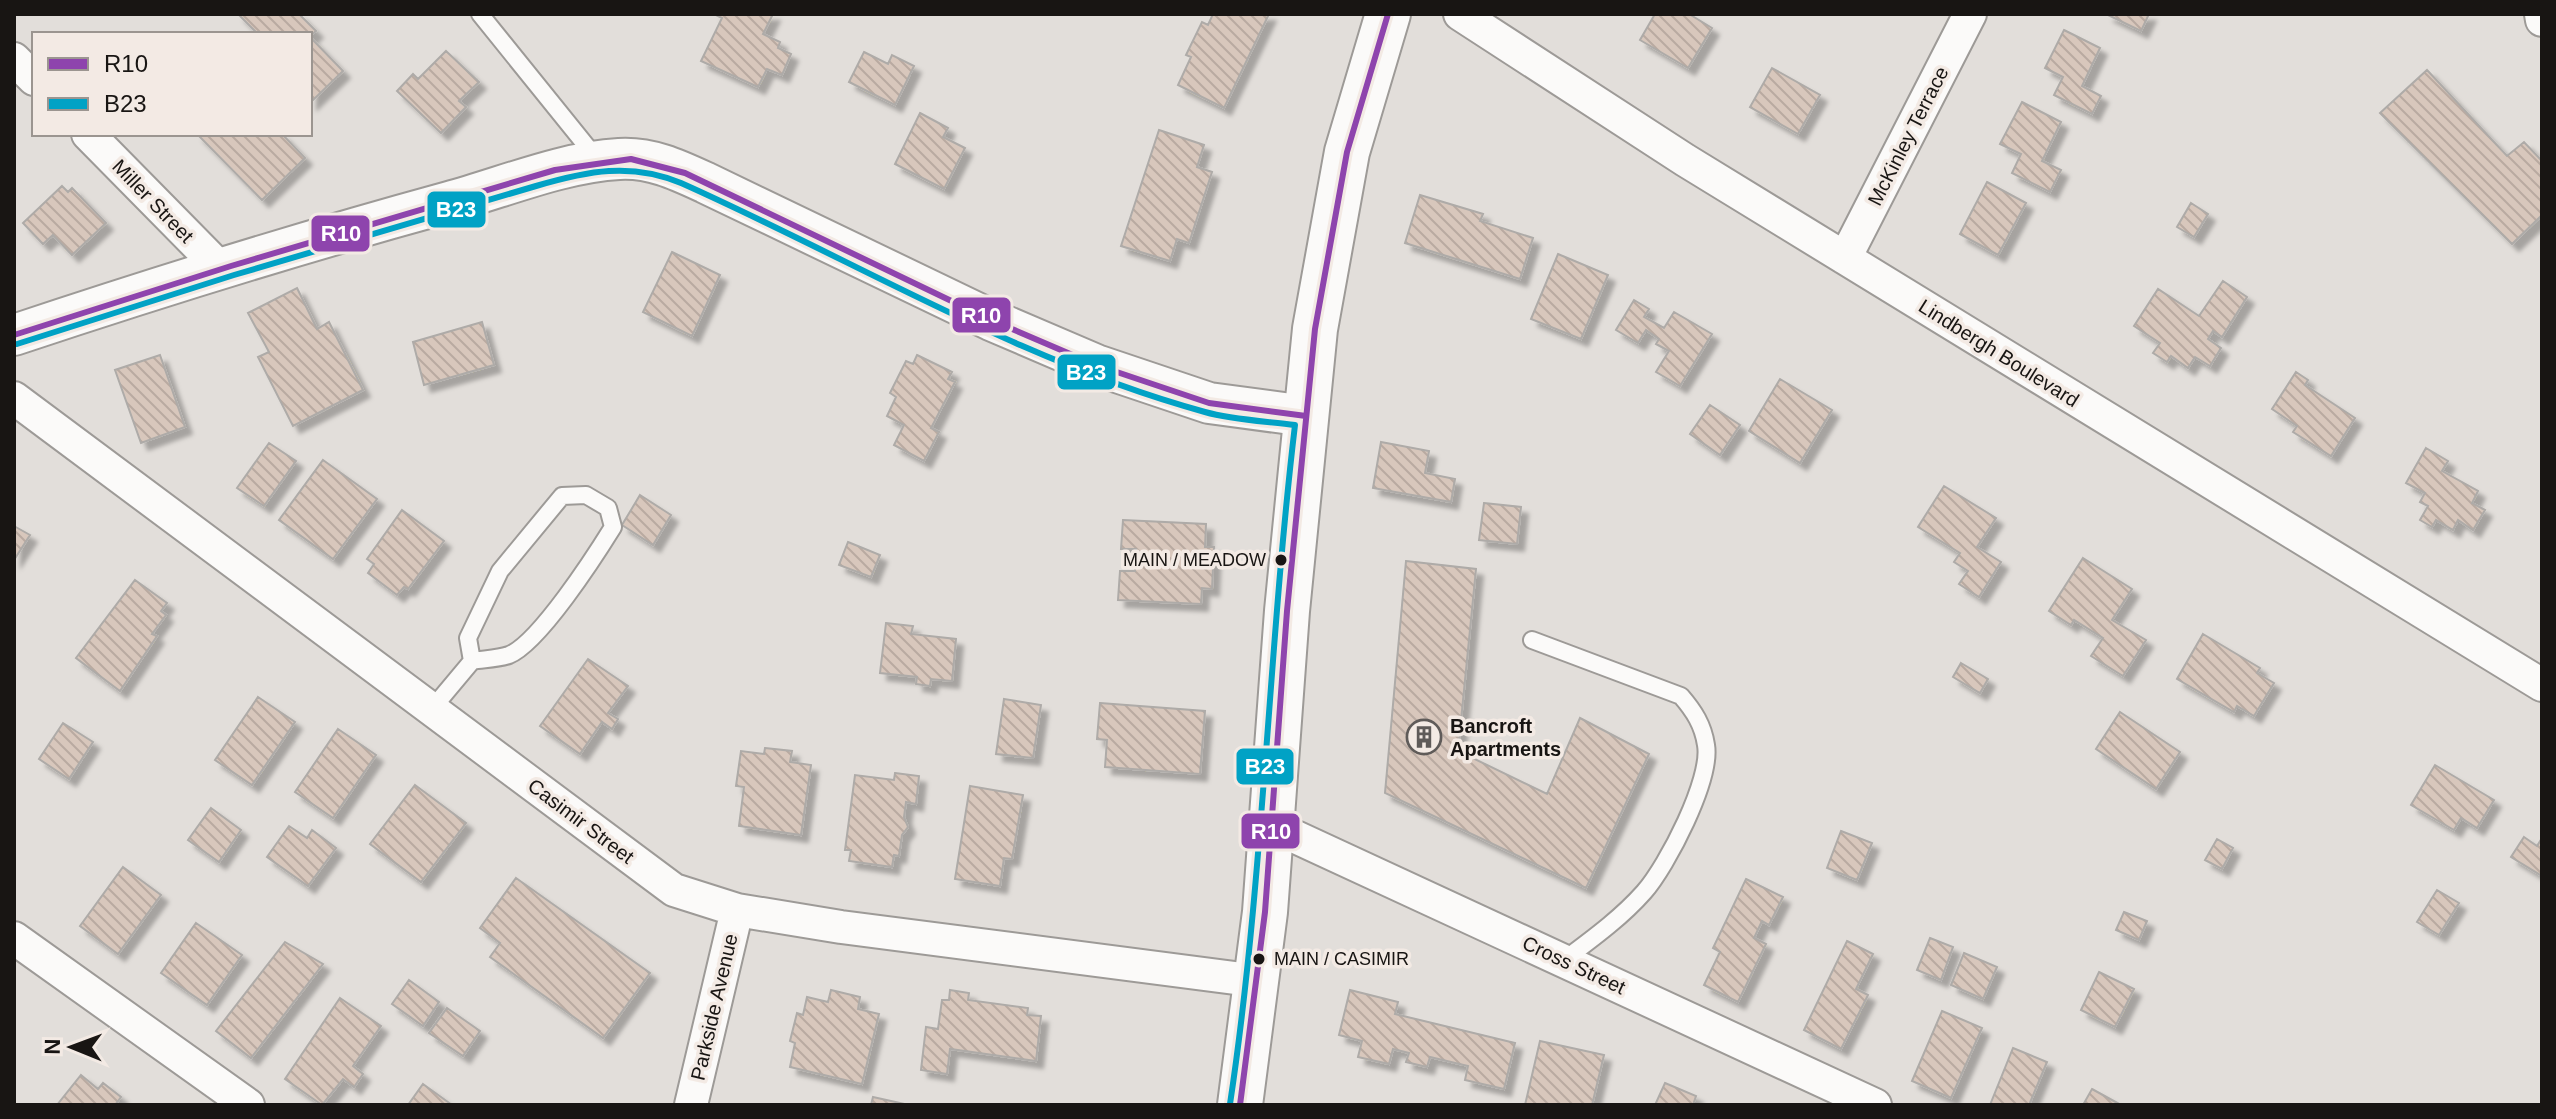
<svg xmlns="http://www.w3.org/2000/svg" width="2556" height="1119" viewBox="0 0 2556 1119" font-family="Helvetica,sans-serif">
<defs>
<pattern id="building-back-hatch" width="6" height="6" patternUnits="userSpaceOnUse" patternTransform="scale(2)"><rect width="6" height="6" fill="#d8c7bc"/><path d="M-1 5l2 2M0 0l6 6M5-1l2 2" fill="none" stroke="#b9aaa1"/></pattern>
<filter id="shadow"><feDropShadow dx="7" dy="7" stdDeviation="2" flood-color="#0004"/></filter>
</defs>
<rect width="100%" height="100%" fill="#e2deda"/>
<!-- building -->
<path fill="url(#building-back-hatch)" stroke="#aeaba8" stroke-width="2" filter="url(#shadow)" d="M238 14H299L316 31 310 36 258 34Z
M714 14H773L763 34 780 42 778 48 791 54 782 75 767 69 758 87 701 61 722 18Z
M1213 14H1269L1224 108 1178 85 1191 57 1186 55 1202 22 1208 25Z
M1655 14H1689L1712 28 1688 68 1640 40Z
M2106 14H2149L2141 31Z
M2064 30 2100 48 2082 86 2101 96 2092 114 2054 95 2063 77 2045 68Z
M310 37 343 71 310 103Z
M446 51 479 82 459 101 466 107 441 133 397 91 413 74 418 79Z
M864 52 888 64 892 55 914 66 895 105 849 82Z
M1772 68 1820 95 1798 134 1750 107Z
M2427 70 2507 156 2524 142 2542 161V215L2512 244 2380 113Z
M2022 102 2061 122 2042 161 2061 170 2050 192 2012 173 2021 154 2000 144Z
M920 113 948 128 943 137 965 148 944 189 895 164Z
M1159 130 1204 145 1197 167 1212 172 1189 243 1177 239 1170 261 1121 246Z
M197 134H282L305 158 262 200Z
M1987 182 2026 203 1998 255 1960 234Z
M62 186 68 192 72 188 106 223 72 255 53 235 43 244 23 223Z
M1420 195 1483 214 1480 221 1533 238 1520 279 1405 243Z
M2191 203 2208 214 2194 237 2177 227Z
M672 252 720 275 692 336 643 312Z
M1558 254 1608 275 1581 339 1531 319Z
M2223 281 2247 297 2222 337 2213 331 2208 339 2221 348 2210 366 2195 357 2188 368 2171 356 2167 362 2153 353 2160 343 2134 326 2158 289 2199 316Z
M297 288 317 329 329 322 363 390 293 426 258 357 269 352 248 313Z
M1634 300 1649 309 1644 317 1664 328 1674 312 1712 334 1680 386 1656 372 1669 351 1656 344 1659 339 1646 330 1638 343 1616 330Z
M482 322 494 365 424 385 413 342Z
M160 355 185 427 141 443 115 370Z
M917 355 952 372 948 379 955 382 931 428 939 432 924 461 894 445 904 425 887 416 896 397 890 393 906 361 913 364Z
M2296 372 2308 380 2305 385 2355 418 2331 456 2293 432 2297 426 2272 409Z
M1780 379 1832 410 1800 463 1749 431Z
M1710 405 1740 425 1720 455 1690 434Z
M1381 442 1429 451 1425 473 1455 479 1451 502 1373 488Z
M269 443 296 461 264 506 237 488Z
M2426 448 2448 461 2442 471 2478 491 2472 503 2485 510 2473 530 2458 520 2453 530 2436 520 2432 527 2420 520 2428 506 2420 502 2425 493 2406 483Z
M323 460 377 499 333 559 279 520Z
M1944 486 1996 518 1977 547 2001 562 1979 597 1959 584 1968 571 1954 562 1960 553 1918 527Z
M640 495 671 515 653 545 622 525Z
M1484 503 1521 507 1517 544 1479 540Z
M402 510 444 541 408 589 404 587 397 595 368 573 374 564 367 559Z
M1123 520 1206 524 1205 547H1214L1212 589 1202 588 1201 604 1118 600 1120 571H1135L1136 549H1121Z
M14 526 30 535 14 560Z
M848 542 880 555 871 577 839 565Z
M2083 558 2132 589 2112 620 2146 640 2123 676 2091 656 2103 638 2074 620 2071 625 2049 611Z
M1406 561 1476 569 1458 751 1547 794 1580 718 1649 754 1586 888 1385 793Z
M135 580 167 603 161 611 166 615 152 634 157 636 120 691 76 658Z
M886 623 913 626 911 634 956 639 952 681 931 679 930 686 916 684 917 677 880 673Z
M2203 634 2260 668 2257 673 2274 683 2254 716 2237 706 2234 712 2177 679Z
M588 659 628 686 608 713 618 719 612 729 602 722 580 754 540 726Z
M1961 663 1988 679 1980 693 1953 677Z
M258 697 295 722 252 785 215 760Z
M1004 699 1041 705 1033 758 996 754Z
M1100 703 1205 711 1200 774 1105 767 1107 740 1097 739Z
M2120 712 2180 752 2156 789 2096 749Z
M63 723 93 742 69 779 39 759Z
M338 729 376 755 333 818 295 792Z
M765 748 792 751 790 762 811 765 801 835 739 826 744 787 736 786 741 751 764 754Z
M2435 765 2494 800 2477 828 2461 818 2454 830 2411 805Z
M895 773 919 776 916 804 906 802 904 817 908 827 902 835 899 856 894 855 892 867 849 861 851 850H845L855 775 894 780Z
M415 785 466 823 421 882 370 844Z
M970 786 1023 795 1012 859 1004 858 1000 886 955 879Z
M211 808 241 830 219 862 188 840Z
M289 826 307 838 312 830 336 848 308 886 267 857Z
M1841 831 1872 843 1857 880 1827 868Z
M2524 837 2537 846 2542 838V876L2511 857Z
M2217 839 2233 848 2222 869 2205 860Z
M123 867 161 895 118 954 80 926Z
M516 878 650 973 603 1038 490 957 500 943 480 928Z
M1746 879 1783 897 1769 925 1762 921 1754 938 1766 944 1738 1002 1704 985 1720 952 1713 948Z
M2437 890 2459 903 2439 935 2417 922Z
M2124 912 2147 921 2139 940 2116 930Z
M196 923 242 955 207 1005 161 973Z
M1930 938 1953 947 1941 980 1917 970Z
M1847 941 1873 954 1856 989 1868 995 1841 1049 1804 1030Z
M285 942 323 964 251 1058 216 1031Z
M1964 953 1997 967 1983 999 1951 985Z
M2099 972 2134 989 2115 1027 2081 1010Z
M409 980 439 1002 423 1026 392 1004Z
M831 990 860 997 858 1009 879 1014 862 1084 790 1067 795 1043 790 1041 797 1013 803 1015 807 997 828 1002Z
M950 990 969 993 968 1000 1028 1008 1027 1015 1041 1016 1036 1061 950 1049 947 1074 921 1070 926 1027 938 1029 942 1000H949Z
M1350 990 1398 1002 1395 1014 1515 1043 1504 1089 1465 1080 1468 1066 1430 1057 1427 1067 1406 1062 1409 1053 1393 1049 1389 1064 1358 1057 1362 1041 1339 1035Z
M340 998 381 1026 353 1066 363 1074 354 1087 343 1079 322 1105 285 1079Z
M447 1008 480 1031 463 1056 429 1033Z
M1942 1011 1982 1028 1951 1098 1912 1081Z
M1540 1041 1604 1055 1592 1105H1525Z
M2013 1048 2047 1062 2029 1105H1990Z
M81 1075 98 1089 103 1083 121 1097 115 1105H57Z
M1665 1083 1696 1096 1693 1105H1655Z
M423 1084 452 1105H408Z
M2092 1089 2121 1105H2083Z
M873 1097 909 1105H871Z"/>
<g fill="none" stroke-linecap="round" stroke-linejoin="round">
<!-- service casing -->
<g stroke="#9d9a97" stroke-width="20">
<path id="service" d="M480 14 597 159
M1532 640 1681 696C1694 711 1703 725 1706 745 1712 779 1667 866 1644 892 1621 918 1592 939 1564 960
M431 710 472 661C483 659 498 659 509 655 539 643 595 556 613 527L608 508 586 495 562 496 500 571 468 638 472 661"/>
</g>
<!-- minor casing -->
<g stroke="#9d9a97" stroke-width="36">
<path id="minor" d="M1460 14 1685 160 2542 685
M2541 14 2542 20
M14 59 34 79
M88 134 219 267
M1845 258 1970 14
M14 398 674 890 737 910 841 927 1258 981
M1272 826 1875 1105
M14 938 248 1105
M691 1105 737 910"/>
</g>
<!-- tertiary casing -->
<g stroke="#9d9a97" stroke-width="44">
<path id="tertiary" d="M14 335C158 287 303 242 449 202 504 187 563 162 619 159 651 157 678 170 706 183L991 320 1096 365 1209 403 1306 416"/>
</g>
<!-- primary casing -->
<g stroke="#9d9a97" stroke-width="48">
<path id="primary" d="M1240 1105 1265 912 1287 611 1315 329 1347 152 1388 14"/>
</g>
<!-- service -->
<use href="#service" stroke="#fbfaf9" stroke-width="16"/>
<!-- minor -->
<use href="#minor" stroke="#fbfaf9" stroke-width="32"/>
<!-- tertiary -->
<use href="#tertiary" stroke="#fbfaf9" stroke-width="40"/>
<!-- primary -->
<use href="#primary" stroke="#fbfaf9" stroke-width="44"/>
<!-- bus-1 casing -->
<g stroke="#f3eae4" stroke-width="12">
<path id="bus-1" d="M14 335 231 266 555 170 631 159 685 173 991 320 1096 365 1209 403 1306 416
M1240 1105 1265 912 1287 611 1315 329 1347 152 1388 14"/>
</g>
<!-- bus-2 casing -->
<g stroke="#f3eae4" stroke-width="12">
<path id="bus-2" d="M17 344 234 275 536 186C587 171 631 162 681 183 854 260 1021 362 1205 412 1233 420 1265 421 1295 425 1268 651 1264 878 1230 1104"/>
</g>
<!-- bus-1 -->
<use href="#bus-1" stroke="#8e44ad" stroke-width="6"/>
<!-- bus-2 -->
<use href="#bus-2" stroke="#01a2c5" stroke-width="6"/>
</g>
<!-- icons -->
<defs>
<g id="building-ring" transform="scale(1.8)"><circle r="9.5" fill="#f3eae4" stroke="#5f5b59" stroke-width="1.5"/><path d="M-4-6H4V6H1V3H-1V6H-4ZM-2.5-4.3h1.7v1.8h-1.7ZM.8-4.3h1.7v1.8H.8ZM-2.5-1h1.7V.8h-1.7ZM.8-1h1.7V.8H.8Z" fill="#5f5b59"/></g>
</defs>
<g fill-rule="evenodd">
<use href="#building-ring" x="1424" y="737"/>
</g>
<!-- markers -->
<g fill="#181513" stroke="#f3eae4" stroke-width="3">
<circle cx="1281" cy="560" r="7"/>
<circle cx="1259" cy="959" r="7"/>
</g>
<g text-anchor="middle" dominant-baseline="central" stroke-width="7" stroke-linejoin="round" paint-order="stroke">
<!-- bus labels -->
<g font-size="18" fill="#181513" stroke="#f3eae4" text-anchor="end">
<text x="1266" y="560">MAIN / MEADOW</text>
<text x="1274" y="959" text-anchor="start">MAIN / CASIMIR</text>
</g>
<!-- street labels -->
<g font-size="20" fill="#181513" stroke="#f3eae4">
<text transform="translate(1908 136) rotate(-63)">McKinley Terrace</text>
<text transform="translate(153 201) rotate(46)">Miller Street</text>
<text transform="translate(1999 353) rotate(32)">Lindbergh Boulevard</text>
<text transform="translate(581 821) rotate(37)">Casimir Street</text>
<text transform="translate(1574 965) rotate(25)">Cross Street</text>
<text transform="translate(714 1007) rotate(-77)">Parkside Avenue</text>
</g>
<!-- poi labels -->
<g font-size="20" font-weight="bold" fill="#181513" stroke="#f3eae4" text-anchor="start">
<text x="1450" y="726">Bancroft<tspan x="1450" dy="23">Apartments</tspan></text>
</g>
</g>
<g stroke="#f3eae4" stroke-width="3">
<rect x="426" y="190" width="61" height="39" rx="8" fill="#01a2c5"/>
<rect x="310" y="214" width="61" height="39" rx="8" fill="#8e44ad"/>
<rect x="951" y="296" width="61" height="38" rx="8" fill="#8e44ad"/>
<rect x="1056" y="353" width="61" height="38" rx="8" fill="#01a2c5"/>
<rect x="1235" y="747" width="60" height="39" rx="8" fill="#01a2c5"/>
<rect x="1240" y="812" width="61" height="38" rx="8" fill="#8e44ad"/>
</g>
<g font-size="22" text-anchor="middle" font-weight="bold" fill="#fff">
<text x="456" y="217">B23</text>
<text x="341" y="241">R10</text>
<text x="981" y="323">R10</text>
<text x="1086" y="380">B23</text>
<text x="1265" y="774">B23</text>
<text x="1271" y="839">R10</text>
</g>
<!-- border -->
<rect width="2556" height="1119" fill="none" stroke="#181513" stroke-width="32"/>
<!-- legend -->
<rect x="32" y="32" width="280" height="104" fill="#f3eae4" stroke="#9b9590" stroke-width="2"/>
<rect x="48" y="58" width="40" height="12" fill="#8e44ad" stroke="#9b9590" stroke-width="2"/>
<text x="104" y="72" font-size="24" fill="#181513">R10</text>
<rect x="48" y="98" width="40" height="12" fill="#01a2c5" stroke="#9b9590" stroke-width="2"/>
<text x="104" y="112" font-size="24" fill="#181513">B23</text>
<!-- north arrow -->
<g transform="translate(72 1047) rotate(271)" stroke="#f3eae4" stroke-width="6" paint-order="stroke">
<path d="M0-6L14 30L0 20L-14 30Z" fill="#181513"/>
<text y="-12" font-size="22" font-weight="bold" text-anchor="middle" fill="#181513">N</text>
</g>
</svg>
